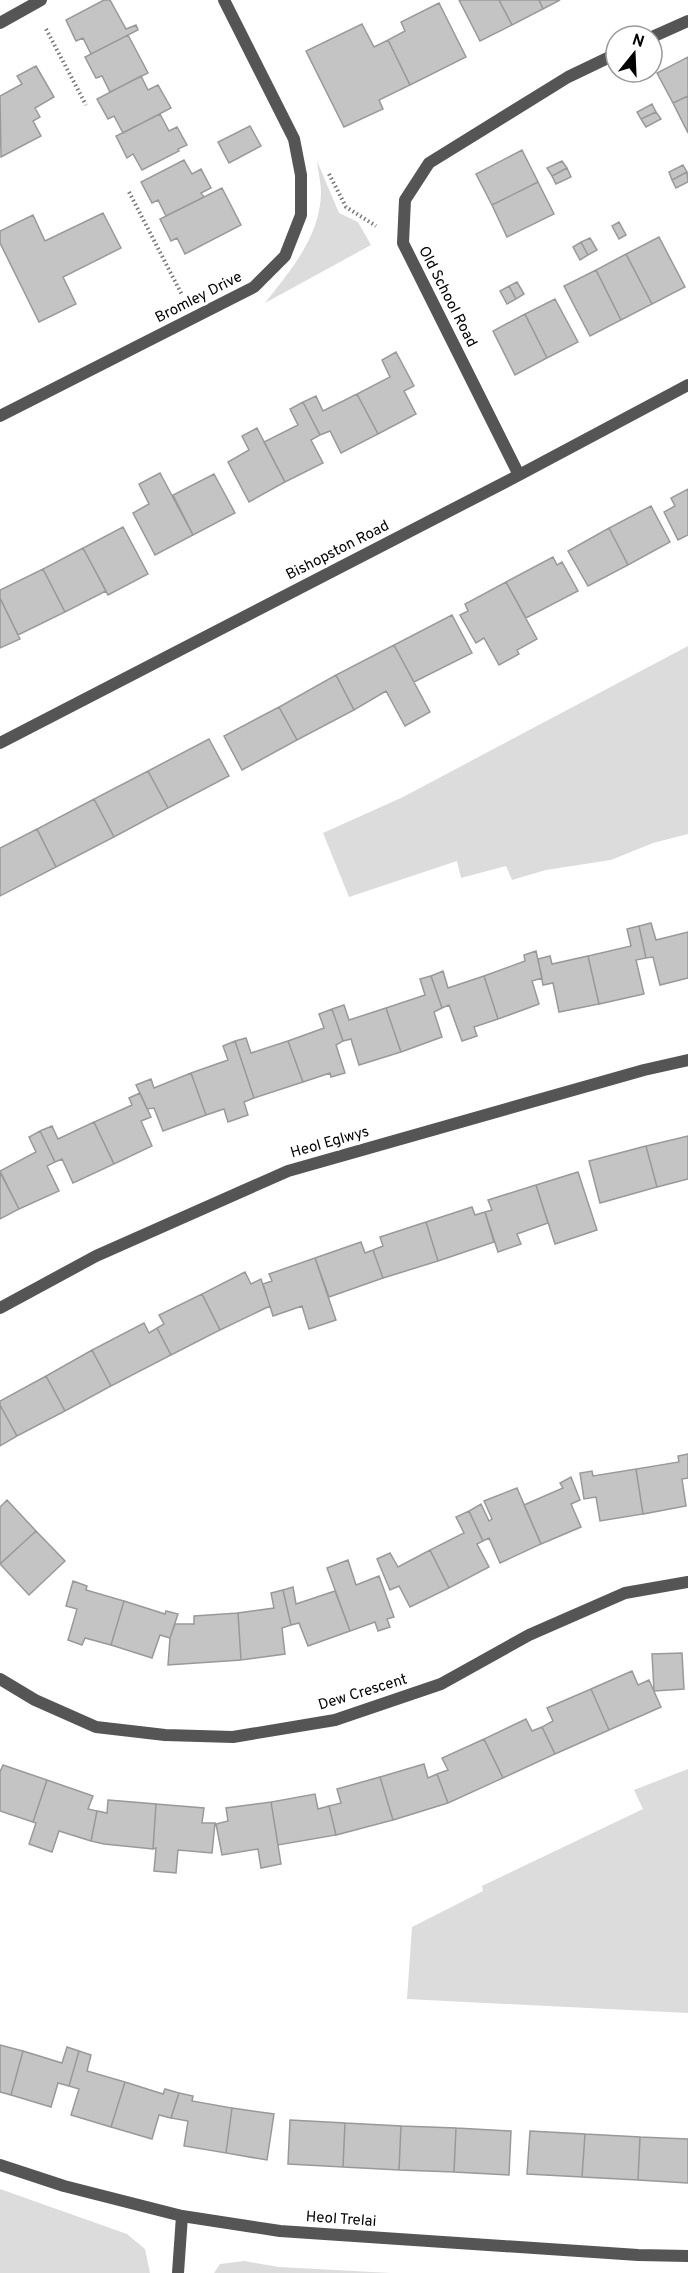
<svg xmlns="http://www.w3.org/2000/svg" width="688" height="2273" viewBox="0 0 688 2273" font-family="Overpass,sans-serif">
<rect width="100%" height="100%" fill="#fff"/>
<!-- green -->
<path fill="#dcdcdc" d="M317 161 339 213 358 222 371 245 265 303C290 271 320 237 321 193 321 183 318 171 317 161Z
M688 646V834L653 843 611 860 546 870 512 880 506 866 461 878 457 861 349 897 323 833 403 797Z
M688 1769V2013L407 1999 412 1927 483 1891 482 1886 643 1809 634 1790Z
M0 2189 127 2234 145 2249 150 2273H0Z
M244 2261 279 2267 391 2273H214L220 2264Z"/>
<!-- building -->
<path fill="#c4c4c4" stroke="#999" stroke-width="1.5" d="M104 0H110L126 29 136 25 138 30 91 54 83 38 76 41 66 20Z
M459 0H499L512 25 480 41Z
M499 0H539L543 9 512 25Z
M539 0H560L543 9Z
M439 3 466 57 410 85 388 40 405 31 401 22Z
M362 24 374 47 388 40 410 85 379 100 383 109 344 127 306 51Z
M128 35 148 73 110 92 102 76 96 78 85 57Z
M688 57V96L673 103 657 73Z
M36 66 54 97 35 108 40 117 33 121 41 136 1 157 0 96 22 84 17 76Z
M141 76 148 90 158 85 171 108 123 133 114 116 108 119 97 99Z
M688 96V133L673 103Z
M652 104 656 112 641 119 637 112Z
M656 112 661 119 646 127 641 119Z
M160 114 169 131 177 127 187 145 178 149 179 151 142 170 133 154 127 158 116 136Z
M250 126 261 146 229 163 218 142Z
M522 150 538 182 492 205 476 174Z
M184 160 192 174 201 169 211 188 201 193 204 197 166 216 158 200 152 203 141 182Z
M562 161 567 168 552 176 547 168Z
M683 165 687 172 672 180 669 172Z
M567 168 571 177 556 184 552 176Z
M687 172 688 182 676 188 672 180Z
M538 182 554 214 507 237 492 205Z
M222 188 241 225 185 254 177 238 171 241 160 219Z
M103 213 121 248 63 277 76 304 39 322 0 243V231L33 215 45 241Z
M619 222 626 235 619 239 612 226Z
M659 237 685 287 652 304 626 254Z
M590 238 597 250 588 255 581 242Z
M581 242 588 255 580 260 573 247Z
M626 254 652 304 621 320 596 270Z
M596 270 621 320 590 336 564 286Z
M517 282 524 294 516 299 509 286Z
M509 286 516 299 507 304 500 291Z
M555 299 578 342 547 358 525 314Z
M525 314 547 358 515 375 493 331Z
M396 352 414 386 404 391 416 414 378 434 357 394 390 377 382 360Z
M357 394 378 434 341 453 330 431 320 435 303 402 316 396 323 411Z
M303 402 320 435 311 440 323 463 285 482 264 442 298 425 290 409Z
M257 428 285 482 249 502 228 462 249 450 242 436Z
M160 473 193 535 155 555 133 513 149 504 139 484Z
M214 474 235 513 193 535 173 495Z
M688 489V535L678 540 664 512 675 506 671 498Z
M651 506 670 542 628 565 609 528Z
M123 527 148 574 108 595 83 548Z
M609 528 628 565 588 586 568 551Z
M83 548 106 591 65 612 43 569Z
M553 557 557 565 562 562 578 591 526 618 506 582Z
M43 569 65 612 18 635 0 598V590Z
M506 582 537 639 517 650 519 654 499 665 484 638 476 643 460 615 468 611 465 604Z
M0 598 20 639 0 648Z
M452 615 472 653 414 682 394 645Z
M394 645 430 712 405 726 386 691 354 710 336 675Z
M336 675 354 710 297 740 279 707Z
M279 707 297 740 242 770 224 736Z
M209 739 229 776 168 808 148 771Z
M148 771 168 808 114 837 94 799Z
M94 799 114 837 56 867 37 829Z
M37 829 56 867 0 896V848Z
M651 923 656 940 688 932V978L660 985 653 957 646 958 639 926Z
M639 926 646 958 636 960 644 994 599 1004 588 956 631 946 627 929Z
M536 951 542 978 532 981 539 1004 498 1019 484 976 525 961 524 955Z
M550 956 552 964 588 956 599 1004 559 1012 553 983 543 985 538 959Z
M443 971 448 988 484 976 498 1019 474 1027 477 1036 462 1041 449 1005 442 1008 431 976Z
M431 976 442 1008 434 1012 442 1037 401 1052 386 1008 425 995 420 979Z
M344 1005 349 1020 386 1008 401 1052 359 1065 351 1039 343 1041 332 1009Z
M332 1009 343 1041 336 1045 345 1073 331 1077 330 1073 303 1082 288 1041 324 1028 319 1014Z
M246 1038 251 1053 288 1041 303 1082 254 1098 235 1041Z
M235 1041 254 1098 244 1102 248 1115 228 1122 224 1109 206 1115 191 1073 228 1060 223 1046Z
M191 1073 206 1115 163 1131 154 1108 147 1109 136 1085 151 1079 154 1088Z
M140 1093 151 1117 141 1121 152 1146 114 1164 94 1122 132 1105 129 1098Z
M94 1122 114 1164 73 1183 62 1159 55 1162 40 1131 52 1126 58 1139Z
M40 1131 55 1162 47 1166 59 1191 19 1209 0 1171 36 1152 29 1137Z
M688 1136V1179L657 1187 646 1146Z
M646 1146 657 1187 600 1203 589 1161Z
M0 1172 19 1209 0 1219Z
M578 1172 597 1230 555 1244 536 1185Z
M536 1185 548 1223 517 1234 521 1244 498 1252 485 1212 492 1210 488 1200Z
M472 1207 475 1215 485 1212 494 1242 438 1261 426 1222Z
M426 1222 438 1261 383 1278 373 1250 383 1246 380 1237Z
M361 1242 365 1253 373 1250 383 1278 329 1297 315 1258Z
M315 1258 336 1320 309 1329 302 1306 273 1316 263 1284 272 1281 269 1274Z
M245 1272 251 1284 261 1279 270 1306 220 1330 202 1294Z
M202 1294 220 1330 171 1355 157 1328 164 1324 159 1315Z
M144 1323 149 1333 157 1328 171 1355 111 1386 92 1350Z
M92 1350 111 1386 65 1411 46 1376Z
M46 1376 65 1411 17 1436 0 1405V1401Z
M0 1405 17 1436 0 1446Z
M688 1454V1478L682 1479 686 1506 643 1514 636 1469 679 1462 678 1456Z
M636 1469 643 1514 600 1521 596 1497 584 1499 580 1473 592 1471 593 1476Z
M571 1477 580 1500 571 1504 581 1527 541 1544 524 1505 563 1488 560 1483Z
M517 1488 541 1544 500 1563 489 1538 483 1541 469 1511 481 1504 489 1521 492 1519 484 1501Z
M7 1500 36 1531 0 1564V1507Z
M469 1511 483 1541 477 1544 489 1567 449 1588 430 1550 464 1533 456 1517Z
M36 1531 65 1561 29 1595 0 1564Z
M430 1550 449 1588 410 1607 399 1586 390 1590 377 1559 390 1553 398 1567Z
M348 1560 356 1585 379 1576 394 1617 387 1619 390 1627 378 1631 375 1622 350 1631 327 1568Z
M73 1581 87 1586 86 1590 124 1601 111 1645 85 1638 82 1645 68 1640 77 1609 66 1606Z
M293 1587 296 1604 335 1591 350 1631 308 1646 299 1623 291 1625 283 1590Z
M283 1590 291 1625 282 1628 285 1654 241 1660 238 1613 274 1608 271 1593Z
M124 1601 165 1614 166 1611 178 1614 170 1638 160 1635 152 1658 111 1645Z
M238 1613 241 1660 168 1665 170 1638 175 1624H194V1616Z
M682 1653 684 1689 654 1691 652 1654Z
M632 1671 638 1685 649 1680 661 1707 609 1730 591 1689Z
M591 1689 609 1730 555 1754 542 1727 553 1721 547 1708Z
M526 1719 532 1731 542 1727 555 1754 503 1778 484 1739Z
M484 1739 503 1778 448 1803 437 1774 448 1770 442 1758Z
M424 1764 428 1778 437 1774 448 1803 393 1820 380 1777Z
M3 1765 47 1780 33 1822 0 1811V1772Z
M380 1777 393 1820 336 1835 329 1806 341 1803 337 1789Z
M47 1780 93 1796 88 1809 97 1811 91 1841 59 1831 52 1852 29 1844 36 1823 33 1822Z
M315 1794 318 1809 329 1806 336 1835 278 1845 271 1802Z
M108 1800 156 1804 153 1849 104 1844 91 1841 97 1811 107 1813Z
M271 1802 281 1864 261 1868 258 1849 222 1855 216 1824 228 1821 226 1808Z
M156 1804 204 1808 202 1823H215L212 1853 178 1850 176 1873 154 1871 156 1848 153 1849Z
M0 2045 23 2051 11 2095 0 2092Z
M67 2047 79 2051 69 2086 58 2083 51 2107 11 2095 23 2051 62 2063Z
M79 2051 91 2055 87 2071 125 2082 111 2127 71 2115 79 2089 69 2086Z
M125 2082 163 2094 165 2089 179 2093 171 2118 159 2115 152 2139 111 2127Z
M179 2093 193 2096 192 2101 232 2108 226 2153 184 2146 188 2121 171 2118Z
M232 2108 274 2114 267 2160 226 2153Z
M290 2120 345 2123 343 2167 288 2164Z
M345 2123 401 2126 399 2170 343 2167Z
M401 2126 456 2128 454 2172 399 2170Z
M456 2128 511 2131 509 2175 454 2172Z
M530 2131 585 2134 582 2177 527 2174Z
M585 2134 640 2137 638 2180 582 2177Z
M640 2137 688 2139V2183L638 2180Z"/>
<g fill="none" stroke-linecap="round" stroke-linejoin="round">
<!-- path -->
<path stroke="#777" stroke-width="4" stroke-dasharray="1.5 3" stroke-linecap="butt" d="M46 29 86 105
M329 174 346 207 376 226
M129 192 182 295"/>
<!-- minor -->
<path stroke="#555" stroke-width="12" d="M0 23 41 0
M652 37 688 21
M0 416 254 287 285 256 301 215V175L294 139 224 0
M519 475 403 243 405 200 429 163 568 77 616 54
M0 743 519 475 688 385
M0 1308 96 1256 288 1171 644 1070 688 1060
M0 1679 35 1700 96 1727 165 1735 233 1737 335 1720 441 1684 529 1635 625 1593 688 1582
M0 2165 64 2186 182 2216 280 2231 638 2255 688 2256
M178 2273 182 2216"/>
</g>
<g text-anchor="middle" dominant-baseline="central" stroke-width="6" stroke-linejoin="round" paint-order="stroke">
<!-- street labels -->
<g font-size="15" fill="#000" stroke="#fff">
<text transform="translate(447 297) rotate(63)">Old School Road</text>
<text transform="translate(199 298) rotate(-27)">Bromley Drive</text>
<text transform="translate(338 551) rotate(-27)">Bishopston Road</text>
<text transform="translate(330 1143) rotate(-16)">Heol Eglwys</text>
<text transform="translate(363 1693) rotate(-17)">Dew Crescent</text>
<text transform="translate(341 2220) rotate(4)">Heol Trelai</text>
</g>
</g>
<!-- north arrow -->
<g transform="translate(634 54) rotate(18)"><circle r="28" fill="#ffffff" stroke="#999999" stroke-width="1.5"/>
<path d="M0-4.5L10 22L0 15L-10 22Z" fill="#000000"/>
<text y="-9" font-size="16" font-weight="bold" text-anchor="middle" fill="#000000">N</text>
</g>
</svg>
